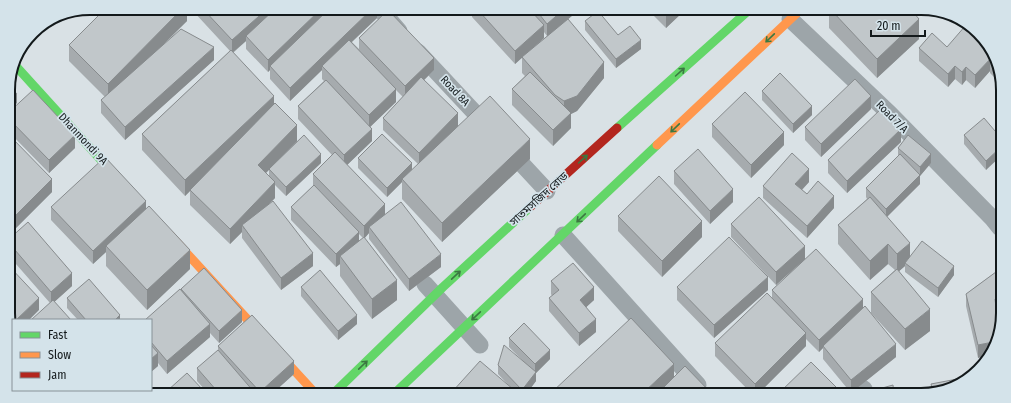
<svg xmlns="http://www.w3.org/2000/svg" width="1011" height="403" viewBox="0 0 1011 403" font-family="'Fira Sans Condensed','Noto Sans Bengali',sans-serif">
<rect width="100%" height="100%" fill="#d9e1e5"/>
<g fill="none" stroke-linecap="round" stroke-linejoin="round">
<!-- street -->
<path stroke="#9da5a9" stroke-width="17" d="M380 9 399 31
M790 19 890 114 992 218 1000 228
M418 52 489 128
M508 149 547 191
M563 235 698 385
M425 284 480 345
M858 395 864 389"/>
<!-- fast -->
<path stroke="#63d668" stroke-width="9" d="M14 64 121 182
M617 128 748 11
M335 392 443 287 529 208
M396 392 657 145"/>
<!-- slow -->
<path stroke="#ff974d" stroke-width="9" d="M657 145 798 12
M170 235 314 392"/>
<!-- jam -->
<path stroke="#b3261e" stroke-width="9" d="M529 208 617 128"/>
</g>
<!-- wall -->
<path fill="#a6abae" fill-rule="evenodd" d="M187 8V21L156 51 214 60 125 140 101 113V100L105 97 69 61V45Z
M193 9H269V14L377 9V18L352 42 359 49V38L434 70 424 80 458 126 452 132 530 159 442 242 402 199V182L387 197 358 168V158L412 170 418 164 383 130V118L403 97 396 90V102L370 127 372 141 347 165 385 214 441 267 409 291 369 239V233L364 238 397 300 372 319 340 276V264L336 267 291 220V207L313 186V174L332 155 298 119V106L324 81 322 79V70L290 101 270 79V70L268 72 246 49V41L233 53 274 105 297 141 321 163 286 196 275 185V198L268 205 313 266 281 290 242 238V232L230 244 190 205V191L185 196 142 150V134L230 51 193 11ZM269 170V176L266 173ZM359 234 363 238 359 241Z
M472 10H573V15L568 19 604 78 577 111 571 114V128L553 146 512 105V89L525 76 522 73V57L547 36 544 32V38L515 64 472 17Z
M649 11H684L666 28Z
M829 12H913L919 39 877 78 829 28Z
M919 12H927L923 16Z
M585 21 618 35 641 49 616 68 585 30Z
M986 40 1002 79V85L990 73V71L975 88 966 80 962 85 955 79 948 87 919 61V48L947 47Z
M762 91 812 115 793 133 762 100Z
M871 109 821 157 805 140V127Z
M8 113 75 148 49 173 8 131Z
M712 124 784 145 751 178 712 137Z
M964 135 1001 138 986 170 964 144Z
M8 140 52 192 13 231 9 227Z
M901 142 847 193 828 173V160Z
M898 148 931 163 920 176V184L887 216 910 256 954 275 938 297 905 272V266L899 271 930 331 905 350 871 313V292L895 270 888 264 870 280 838 244V225L867 199 866 197V188L898 156Z
M674 171 733 202 710 224 674 184Z
M809 182 802 190 807 194 834 208 807 238 763 198V186Z
M51 207 146 209 190 269 147 310 106 266V252L93 264 51 220Z
M618 216 702 237 662 277 618 231Z
M731 224 805 259 863 308 896 357 851 393 823 359V348L819 352 806 339V346L758 394H752L715 356V343L772 298V290L801 262 776 285 731 237Z
M9 239 72 286 54 302 50 303 9 256Z
M1000 269 999 311 997 312 978 358 966 306V294Z
M551 281 594 300 586 307 596 332 579 346 549 311V298L552 296 551 294Z
M301 287 357 324 338 340 301 296Z
M677 287 768 290 714 338 677 300Z
M181 289 242 322 219 343 210 333V337L167 374 158 363V366L151 372V320L181 291Z
M67 298 120 320H78L67 308Z
M509 338 550 359 536 373V381L527 393H516L498 374V365L523 361 509 347Z
M218 346 294 374 274 392 206 391 197 381V368L218 351Z
M971 378 931 393V384Z"/>
<!-- shaded-wall -->
<path fill="#878b8d" d="M183 8H187V21L108 100V84Z
M267 9H269V19L246 36V41L232 53V40Z
M321 9H334L270 66V70L268 72V60Z
M372 9H377V18L324 68 322 66V70L290 101V88Z
M563 10H573V15L547 37V24Z
M666 11H684L666 28Z
M923 12H927L923 16Z
M919 19V39L877 78V59Z
M544 25V38L515 64V51Z
M641 40V49L616 68V59Z
M214 47V60L125 140V127Z
M993 56 996 65 990 60V71L975 88V75Z
M434 58V70L405 99V86Z
M604 62V78L577 111 571 114V128L553 146V130L564 116V101Z
M955 66V79L948 87V74Z
M966 67V80L962 85V72Z
M396 89V102L369 128V115Z
M17 94V103L8 112V103Z
M274 96V112L190 190V191L185 196V180Z
M871 96V109L821 157V144Z
M812 106V115L793 133V124Z
M458 113V126L419 166V153Z
M297 125V141L258 181V165Z
M372 129V141L344 168V155Z
M901 129V142L847 193V181Z
M784 132V145L751 178V165Z
M75 135V148L49 173V160Z
M530 139V159L442 242V223Z
M1001 147V156L986 170V161Z
M321 154V163L286 196V187Z
M931 154V163L920 176V184L886 218V209L920 175V167Z
M412 163V172L402 179V182L387 197V188Z
M809 169V182L795 197V184Z
M52 179V192L13 231V218Z
M275 182V198L244 229 242 225V232L230 244V229Z
M733 189V202L710 224V211Z
M834 196V208L807 238V226Z
M146 201V214L106 246V252L93 264V251Z
M385 204V217L369 227V233L364 239V226Z
M702 221V237L662 277V261Z
M359 232V245L340 256V264L336 267V254Z
M910 243V262L905 263V266L897 273V254Z
M888 244V264L870 280V261Z
M805 246V259L776 285V272Z
M190 250V269L147 310V290Z
M313 253V266L281 290V278Z
M441 254V267L409 291V279Z
M954 266V275L938 297V288Z
M72 273V286L51 305V292Z
M768 277V290L714 338V325Z
M397 280V300L372 319V299Z
M594 287V300L580 313V300Z
M39 298V310L29 320H16Z
M999 298V311L995 312V299Z
M863 299V312L823 346V348L819 352V340Z
M930 309V331L905 350V329Z
M242 310V322L219 343V331Z
M120 315V320H115Z
M357 315V324L338 340V331Z
M596 319V332L579 346V333Z
M13 323V336L10 329V327Z
M210 324V337L167 374V361Z
M806 333V346L758 394H755V384Z
M998 341 987 356 978 358V345Z
M896 344V357L851 393V380Z
M550 350V359L536 373V381L527 393H522V390L535 373V364Z
M158 353V366L151 372V359Z
M294 361V374L274 392H260Z
M674 364V380L660 394 643 393Z
M837 388V394H831Z
M105 390H119L118 391H104Z"/>
<!-- building -->
<path fill="#c1c7ca" stroke="#878b8d" d="M106 8H183L108 84 69 45Z
M203 9H267L232 40Z
M275 9H321L268 60 246 36Z
M329 9H372L290 88 270 66Z
M388 10 434 58 405 86 359 38Z
M478 10H530L544 25 515 51Z
M536 10H563L547 24Z
M598 11 618 35 630 26 641 40 616 59 585 21Z
M833 12H913L919 19 877 59Z
M568 19 604 62 577 96 564 101 555 95 522 57Z
M966 25 986 40 993 56 975 75 966 67 962 72 955 66 948 74 919 48 932 33 947 47Z
M181 29 214 47 125 127 101 100Z
M349 40 396 89 369 115 322 66Z
M231 50 274 96 185 180 142 134Z
M993 57 997 67 990 60Z
M530 72 571 113 553 130 512 89Z
M780 73 812 106 793 124 762 91Z
M421 77 458 113 419 153 383 118Z
M855 79 871 96 821 144 805 127Z
M326 80 372 129 344 155 298 106Z
M8 84 17 94 8 103Z
M33 90 75 135 49 160 8 118V113Z
M745 92 784 132 751 165 712 124Z
M490 96 530 139 442 223 402 179Z
M275 103 297 125 258 165 275 182 230 229 190 190Z
M882 108 901 129 847 181 828 160Z
M984 118 1001 138V147L986 161 964 135Z
M382 134 412 163 387 188 358 158Z
M304 135 321 154 286 187 269 169Z
M908 135 931 154 920 167 898 148Z
M11 137 52 179 13 218 9 214 8 140Z
M698 149 733 189 710 211 674 171Z
M335 152 385 204 364 226 313 174Z
M792 153 809 169 795 184 807 194 818 181 834 196 807 226 763 186Z
M900 154 920 175 886 209 866 188Z
M105 157 146 201 93 251 51 207Z
M659 176 702 221 662 261 618 216Z
M314 185 359 232 336 254 291 207Z
M759 197 805 246 776 272 731 224Z
M870 197 910 243 897 254 888 244 870 261 838 225Z
M273 201 313 253 281 278 242 225Z
M401 202 441 254 409 279 369 227Z
M149 206 190 250 147 290 106 246Z
M28 222 72 273 51 292 9 243V239Z
M364 237 397 280 372 299 340 256Z
M729 237 768 277 714 325 677 287Z
M922 241 954 266 938 288 905 263Z
M816 249 863 299 819 340 772 290Z
M573 263 594 287 580 300 596 319 579 333 549 298 559 290 551 281Z
M9 266 39 298 16 320H13V323L10 327Z
M204 268 242 310 219 331 181 289Z
M897 269 930 309 905 329 871 292Z
M1000 269 999 298 995 299 997 315 999 314V340L998 341 978 345 966 294Z
M320 270 357 315 338 331 301 287Z
M89 279 120 315 115 320H86L67 298Z
M180 289 210 324 167 361 151 342V320H145Z
M767 293 806 333 755 384 715 343Z
M53 300 71 320H31Z
M865 306 896 344 851 380 823 346Z
M252 315 294 361 260 392 218 346Z
M631 318 674 364 643 393H551Z
M524 323 550 350 535 364 509 338Z
M151 345 158 353 151 359Z
M504 345 536 372 522 390 498 365Z
M218 350 254 392 217 391 197 368Z
M480 361 514 390 512 393 452 392Z
M811 362 837 388 831 394H778Z
M685 366 712 394H657Z
M187 373 204 391H167Z
M973 376 971 378 933 392 931 384Z
M893 385 894 395H876L875 390Z
M921 389 925 395H909Z
M62 390H105L104 391H63Z"/>
<!-- one-way arrows -->
<defs><path id="oneway-shaft" d="M-6 0H5M1.5-3L5.5 0L1.5 3" fill="none" stroke-width="1.6" stroke-linecap="round" stroke-linejoin="round"/></defs>
<g stroke="#3b7842">
<use href="#oneway-shaft" transform="translate(770 38) rotate(136)"/>
<use href="#oneway-shaft" transform="translate(680 72) rotate(-42)"/>
<use href="#oneway-shaft" transform="translate(675 128) rotate(136)"/>
<use href="#oneway-shaft" transform="translate(583 159) rotate(-42)"/>
<use href="#oneway-shaft" transform="translate(581 218) rotate(136)"/>
<use href="#oneway-shaft" transform="translate(456 275) rotate(-43)"/>
<use href="#oneway-shaft" transform="translate(476 316) rotate(137)"/>
<use href="#oneway-shaft" transform="translate(363 365) rotate(-44)"/>
</g>
<g text-anchor="middle" dominant-baseline="central" stroke-width="3.5" stroke-linejoin="round" paint-order="stroke">
<!-- street labels -->
<g font-size="11" fill="#13191b" stroke="#d4e3ea">
<text transform="translate(455 91) rotate(47)">Road 8A</text>
<text transform="translate(892 117) rotate(45)">Road 7/A</text>
<text transform="translate(83 139) rotate(47)">Dhanmondi 9A</text>
<text transform="translate(539 199) rotate(-42)">সাতমসজিদ রোড</text>
</g>
</g>
<!-- crop -->
<path d="M0 0H1011V403H0ZM90 15H921A75 75 0 0 1 996 90V313A75 75 0 0 1 921 388H90A75 75 0 0 1 15 313V90A75 75 0 0 1 90 15Z" fill="#d4e3ea" fill-rule="evenodd"/>
<path fill="none" stroke="#13191b" stroke-width="2" d="M90 15H921A75 75 0 0 1 996 90V313A75 75 0 0 1 921 388H90A75 75 0 0 1 15 313V90A75 75 0 0 1 90 15Z"/>
<!-- legend -->
<rect x="12" y="319" width="140" height="72" fill="#d4e3ea" stroke="#879297"/>
<rect x="20" y="332" width="20" height="6" fill="#63d668" stroke="#879297"/>
<text x="48" y="339" font-size="12" fill="#13191b">Fast</text>
<rect x="20" y="352" width="20" height="6" fill="#ff974d" stroke="#879297"/>
<text x="48" y="359" font-size="12" fill="#13191b">Slow</text>
<rect x="20" y="372" width="20" height="6" fill="#b3261e" stroke="#879297"/>
<text x="48" y="379" font-size="12" fill="#13191b">Jam</text>
<!-- scale -->
<path d="M871 30v6h54v-6" fill="none" stroke="#13191b" stroke-width="2"/>
<text x="877" y="30" font-size="12" fill="#13191b" stroke="#d4e3ea" stroke-width="3" paint-order="stroke">20 m</text>
</svg>
